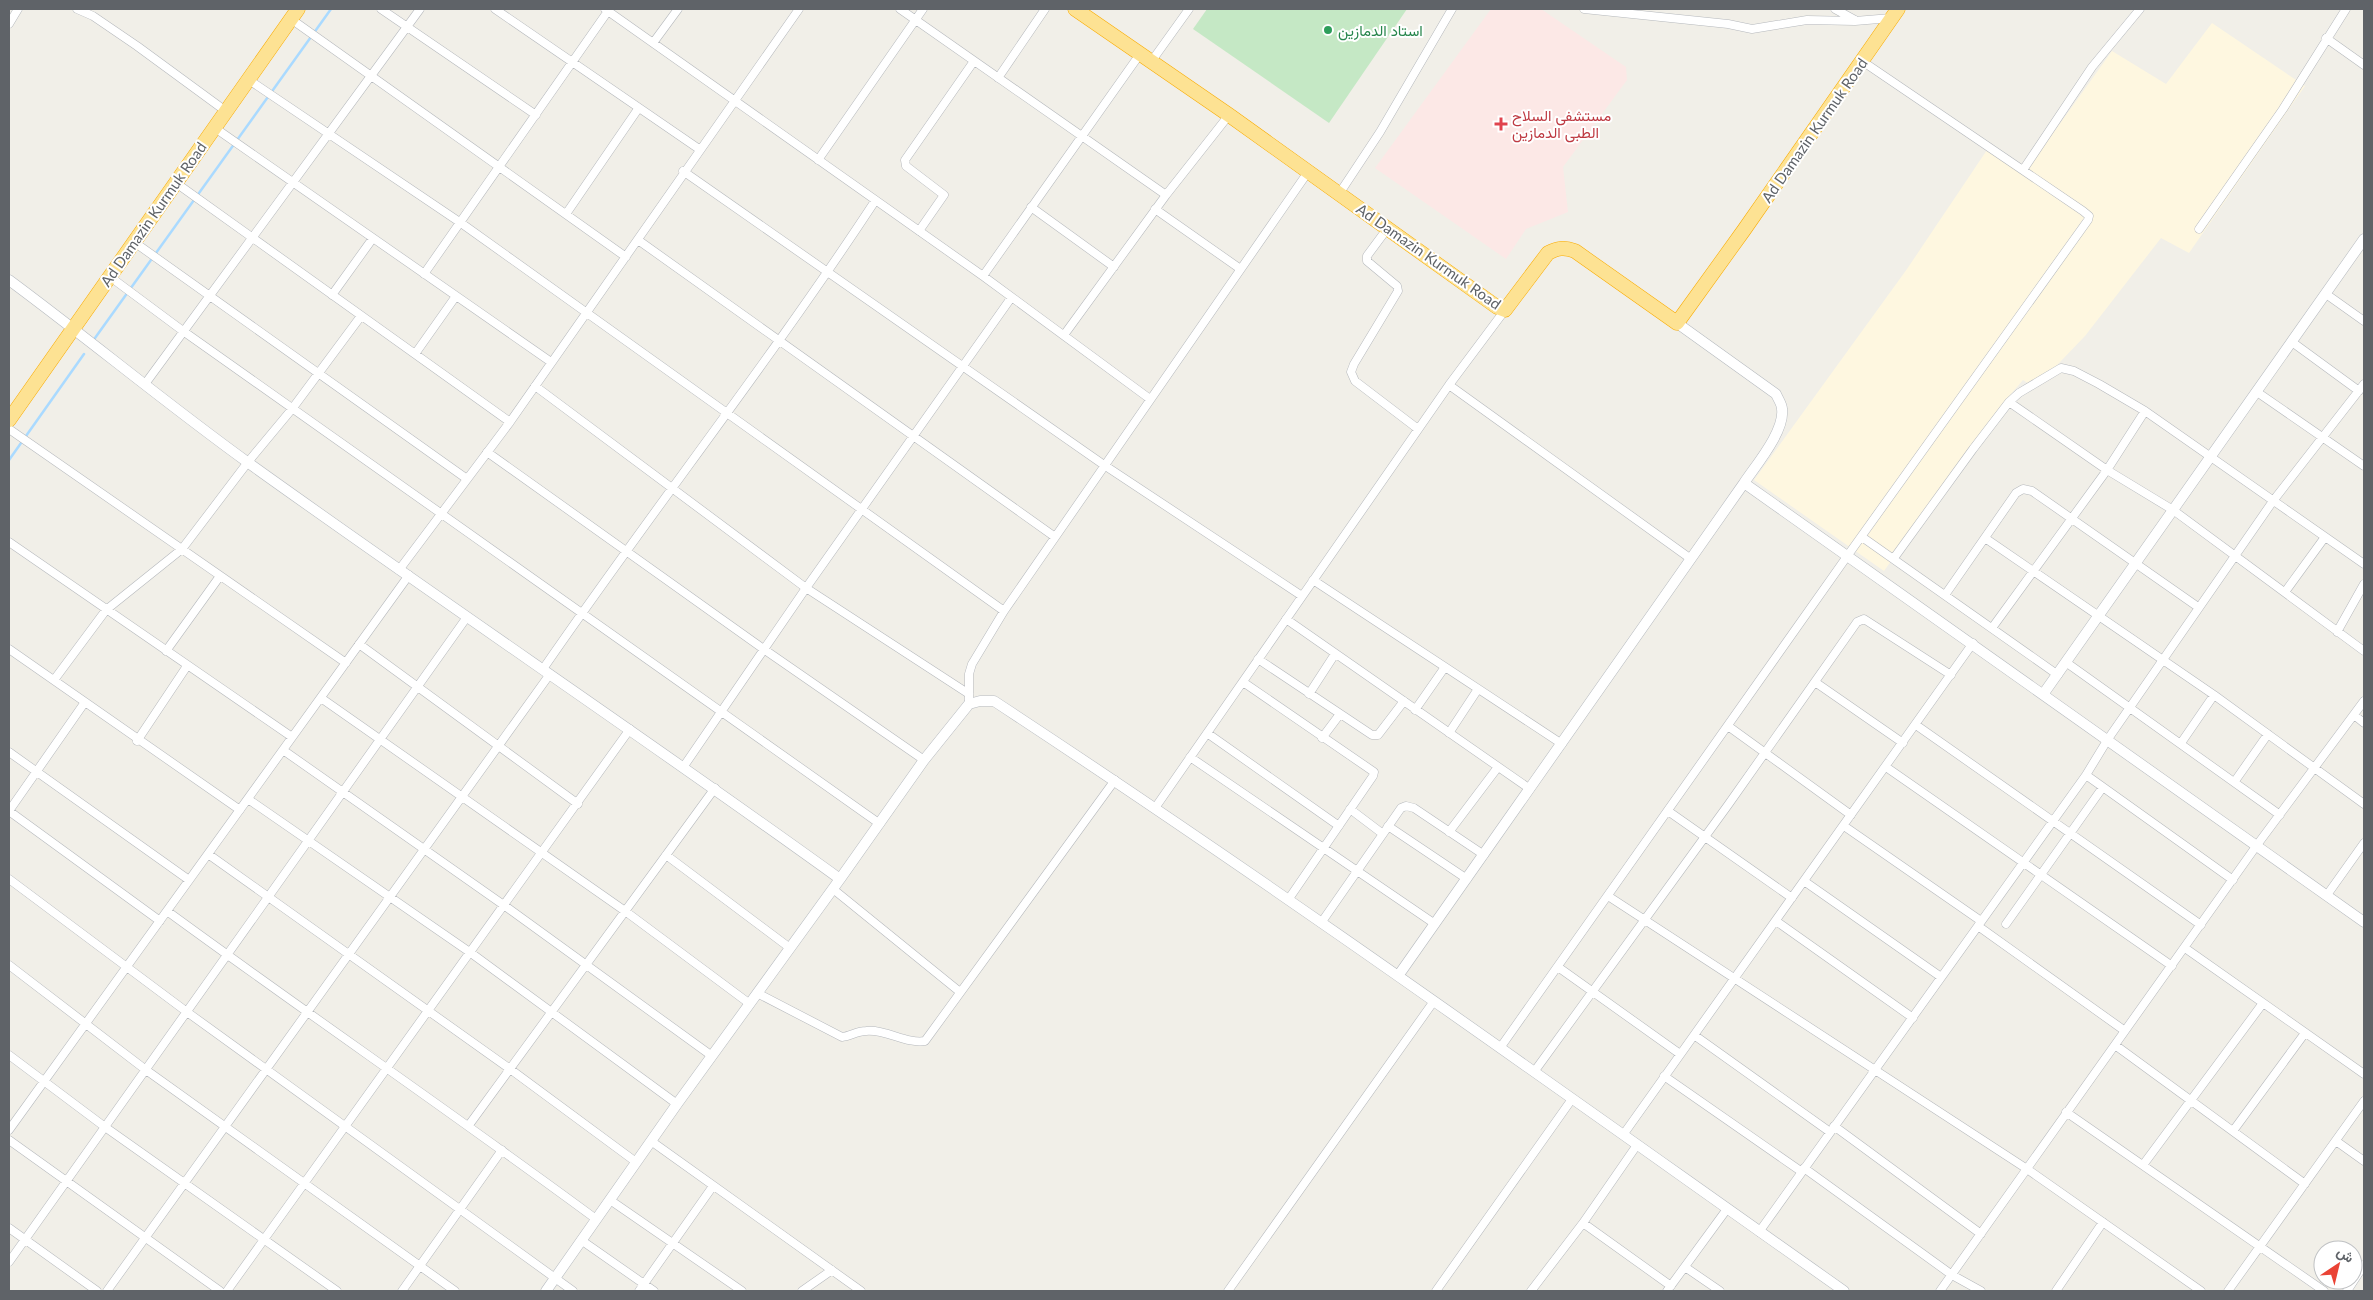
<svg xmlns="http://www.w3.org/2000/svg" width="2373" height="1300" viewBox="0 0 2373 1300" font-family="Lato,Vazirmatn,sans-serif">
<rect width="100%" height="100%" fill="#f1efe8"/>
<!-- commercial -->
<path fill="#fef7e0" d="M2212 23 2305 86 2189 253 2161 238 2085 336 2035 388 2023 380 2005 401 1884 571 1754 480 1907 269 1987 150 2023 175 2112 51 2166 84Z"/>
<!-- medical -->
<path fill="#fce8e6" d="M1491 9H1541L1626 67 1627 80 1563 167 1568 212 1526 229 1506 259 1375 168Z"/>
<!-- green -->
<path fill="#c5e8c5" d="M1207 9H1407L1329 123 1193 29Z"/>
<g fill="none" stroke-linecap="round" stroke-linejoin="round">
<!-- stream -->
<path stroke="#aadaff" stroke-width="2.5" d="M95 338 331 9
M9 460 84 354"/>
<!-- street casing -->
<g stroke="#b5b8bc" stroke-width="9">
<path id="street" d="M77 9 93 16 137 46 227 112
M381 9 536 115
M495 9 699 149
M605 9 983 276 1150 399
M900 9 1166 195
M1584 9 1728 24 1752 29 1807 20 1855 21 1891 18
M1835 9 1855 20
M291 19 626 257
M9 24 18 9
M2326 38 2364 65
M653 43 678 9
M1151 62 1189 9
M998 78 1045 9
M249 80 461 223 1004 611
M215 128 551 362
M818 160 923 9
M2023 170 2092 67 2140 9
M683 171 1104 465 1302 596
M176 183 510 422
M1339 194 1380 132 1452 9
M1031 207 1114 267
M1155 209 1239 268
M566 214 638 109
M1387 229 1367 256V261L1397 286 1398 291 1354 364 1351 372 1355 381 1418 429
M2199 229 2283 109 2346 9
M919 231 944 195 906 166 905 160 974 61
M638 240 1055 537
M134 242 467 479
M424 274 608 11
M109 276 183 331 880 824
M983 276 1140 54
M2326 294 2364 321
M332 295 373 238
M1064 335 1166 195 1229 115
M2292 342 2359 391
M415 354 456 296
M145 384 420 9
M1449 385 1691 559
M535 386 806 588 969 694
M2257 392 2364 466
M2009 402 2107 470 2173 510 2364 651
M9 429 346 663
M487 452 765 650 924 760
M1862 537 2058 675
M1985 538 2214 695 2364 804
M9 542 292 737
M1894 558 1973 449 2009 402 2019 393 2061 368 2074 371 2099 384 2145 411 2364 564
M399 570 510 422 799 9
M1313 580 1562 744
M2285 592 2325 537
M1945 595 2016 493 2023 489 2032 491 2198 607
M1286 619 1530 789
M1992 628 2107 470 2145 411
M2337 632 2364 584
M359 644 578 804
M9 649 240 810
M166 651 220 576
M1258 659 1372 735H1378L1404 701
M2067 663 2280 815
M543 669C651 512 770 361 875 201
M54 680 106 610 182 549 248 462 292 409 361 316
M1243 682 1374 772 1373 776 1288 900
M1815 682 1903 743
M1309 694 1335 654
M321 698 625 911 750 1004
M969 704V674L972 664 1004 611 1308 172
M1415 710 1445 667
M2354 715 2364 723
M1916 725 2201 925
M1728 726 1851 815
M1207 733 1339 826
M1449 733 1478 689
M1322 738 1340 714
M137 741 187 666
M2181 743 2214 695
M283 750 505 906 712 1056
M9 752 189 880
M1190 757 1435 924
M684 766 806 588 1011 298
M1886 767 2172 966
M2086 775 2233 880
M2235 781 2268 734
M248 799 471 953 677 1104
M1155 808 1449 385 1505 310
M1350 809 1383 834
M9 811 160 921
M9 811 85 702
M1668 811 1792 898
M1388 826 1467 879
M1844 826 1981 921
M1449 832 1498 767
M208 854 510 1069 636 1162
M666 855 790 948
M9 879 187 1012 573 1291
M1804 881 1941 977
M833 889 960 992
M2327 895 2364 843
M1608 896 2027 1169 2201 1291
M167 911C309 1015 454 1114 596 1219
M1776 921 1913 1018
M1321 923 1401 808 1406 806 1414 808 1484 855
M2006 924 2103 787
M1978 926 2125 1031
M2185 948 2364 1074
M9 965 146 1070 455 1291
M1558 967 1680 1054
M757 993 842 1037C851 1036 857 1031 866 1031 886 1029 906 1044 925 1041L1115 780
M1694 1035 1830 1132
M2115 1045 2305 1184
M1500 1048 1848 555 2088 220 2089 216 2083 211 1862 61
M9 1055 105 1127 337 1291
M1534 1072 1728 805 1857 622 1864 619 1951 675
M1664 1076 1802 1172
M2066 1112 2324 1291
M469 1125 715 788
M1834 1126 1981 1234
M9 1130 409 575
M2233 1131 2305 1033
M1623 1135 1973 643
M9 1140 220 1291
M651 1141 861 1291
M2336 1141 2364 1161
M2143 1165 2263 1003
M1804 1168 1952 1275 1981 1291
M610 1200 742 1291
M1583 1223 1671 1286
M9 1228 97 1291
M1759 1232 2086 775 2108 739 2273 501 2364 384
M581 1240 654 1291
M9 1262 467 617
M1685 1267 1720 1291
M107 1291 550 674
M227 1291 630 729
M402 1291 502 1150
M639 1291 713 1186
M802 1291 832 1270
M1228 1291 1434 1001
M1436 1291 1572 1099
M1531 1291 1583 1223 1637 1145
M1667 1291 1727 1209
M1940 1291 2257 845 2364 701
M2056 1291 2103 1222
M2228 1291 2364 1101
M2347 1291 2364 1265"/>
</g>
<!-- secondary casing -->
<g stroke="#b6babf" stroke-width="11">
<path id="secondary" d="M9 280C90 340 168 405 250 464 445 604 645 738 840 879L677 1104 546 1291
M1677 323 1776 394C1778 399 1782 404 1782 409 1785 431 1756 465 1744 483L2364 922
M2044 693 2364 239
M840 879 924 760 969 704 980 701H994C1282 890 1562 1092 1844 1291
M1398 976 1744 483"/>
</g>
<!-- highway casing -->
<g stroke="#f9ab00" stroke-width="15">
<path id="highway" d="M1075 9 1229 115 1497 307 1505 310 1548 253C1558 248 1564 247 1575 251L1677 323 1744 230 1898 9
M9 420 298 9"/>
</g>
<!-- street -->
<use href="#street" stroke="#fff" stroke-width="8"/>
<!-- secondary -->
<use href="#secondary" stroke="#fff" stroke-width="10"/>
<!-- highway -->
<use href="#highway" stroke="#fde293" stroke-width="14"/>
</g>
<!-- markers -->
<circle fill="#2e9e5b" stroke="#fff" stroke-width="2" cx="1328" cy="30" r="5"/>
<path fill="#e0444e" stroke="#fff" stroke-width="2" d="M1498.5 116.5h5v5h5v5h-5v5h-5v-5h-5v-5h5z"/>
<g text-anchor="middle" dominant-baseline="central" stroke-width="4" stroke-linejoin="round" paint-order="stroke">
<!-- leisure labels -->
<g font-size="15" fill="#27864d" stroke="#fff" text-anchor="start">
<text x="1338" y="30">استاد الدمازين</text>
</g>
<!-- health labels -->
<g font-size="15" fill="#be3a42" stroke="#fff" text-anchor="start">
<text x="1512" y="115">مستشفى السلاح<tspan x="1512" dy="17">الطبى الدمازين</tspan></text>
</g>
<!-- street labels -->
<g font-size="15" fill="#5f6368" stroke="#fff">
<text transform="translate(1814 130) rotate(-55)">Ad Damazin Kurmuk Road</text>
<text transform="translate(153 214) rotate(-55)">Ad Damazin Kurmuk Road</text>
<text transform="translate(1429 256) rotate(35)">Ad Damazin Kurmuk Road</text>
</g>
</g>
<!-- border -->
<rect width="2373" height="1300" fill="none" stroke="#5f6368" stroke-width="20"/>
<!-- north arrow -->
<g transform="translate(2338 1265) rotate(35)"><circle r="24" fill="#ffffff" stroke="#bfc1c3"/>
<path d="M0-4L9 19L0 12L-9 19Z" fill="#ea4335"/>
<text y="-8" font-size="14" font-weight="bold" text-anchor="middle" fill="#5f6368">ش</text>
</g>
</svg>
